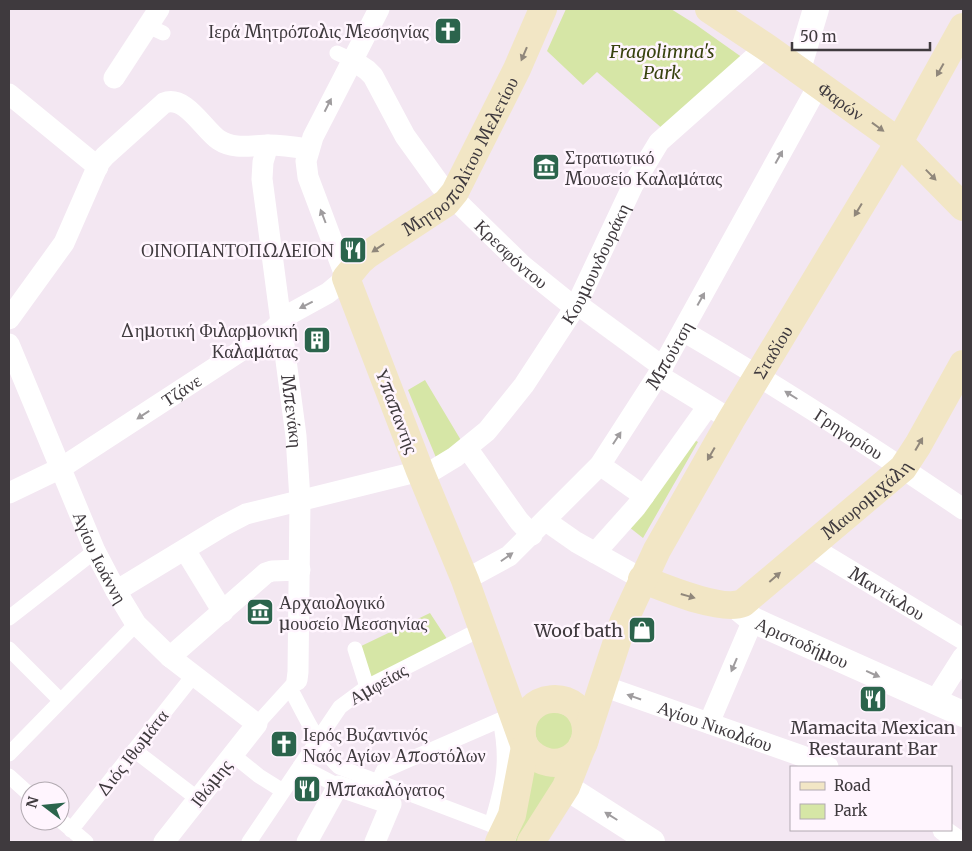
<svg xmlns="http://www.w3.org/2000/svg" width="972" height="851" viewBox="0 0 972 851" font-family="Merriweather,serif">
<rect width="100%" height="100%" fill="#f3e7f2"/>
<!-- green -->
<path fill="#d6e6a6" d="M566 9H671L695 24 743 58 664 130 597 72 583 85 547 51Z
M425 380 462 442 437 460 408 390Z
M693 439 698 442 643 538 629 527Z
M430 613 449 642 367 687 355 649Z
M535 731a19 19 0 1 1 38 0a19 19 0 1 1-38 0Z
M534 764 557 776 519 842H515L525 815Z"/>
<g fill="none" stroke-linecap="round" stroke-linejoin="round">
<!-- pedestrian -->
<path stroke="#fff" stroke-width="15" d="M148 26 163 33
M337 53 352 60
M9 618 95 551
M9 649 61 701
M355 649 367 687
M290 688C302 710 321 751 339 767L505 830
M257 724 296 681
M134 750 198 799
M9 754 136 624
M233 755 259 776 283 791
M300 766 338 786
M9 776 30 795
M374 791 383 771 500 720C509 762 503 785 491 825
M60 820 86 842
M71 830 193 676
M249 842 340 707 367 687 483 628"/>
<!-- minor -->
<g stroke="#fff" stroke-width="21">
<path id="s1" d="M352 60 367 70 373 76 405 136 441 186 523 266 574 307"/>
<path d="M114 78 159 9"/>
<path d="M9 94 98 167"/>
<path id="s2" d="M268 145 263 162 262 179 296 436 300 500 298 672 297 680"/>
<path d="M577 304 663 367"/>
<path d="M9 319 64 243 99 163 105 156 164 103C185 94 204 130 219 140 234 150 252 145 269 145 282 145 295 147 308 149"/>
<path id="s3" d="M683 331C779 387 872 447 963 509"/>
<path id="s4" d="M9 344 95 551 116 591 136 624 170 657 257 724 164 842"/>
<path d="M658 375 720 413"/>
<path d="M467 448 519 521 532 535"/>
<path d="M600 465 644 496"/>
<path id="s5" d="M422 477 455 457 487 431 524 385 577 304 633 185 659 142 766 47"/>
<path id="s6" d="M9 493 61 468 273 330 288 315 328 293 346 278 308 177 306 161 313 137 379 9"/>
<path d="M546 521 576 542 642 579"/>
<path id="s7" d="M811 547 963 639"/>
<path d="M185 550 223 612"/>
<path d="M595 553 636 507 708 406"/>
<path id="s8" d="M465 580 509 556 600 465 658 375 819 84"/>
<path d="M116 591 223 526 246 514 420 471"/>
<path d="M170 657 266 573 272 571 300 570"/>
<path id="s9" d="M603 686 802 756 828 767"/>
<path d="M935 701 963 657"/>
<path d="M709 723 753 620"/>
<path d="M943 830 960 842"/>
<path d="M307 842 338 786 391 804 375 842"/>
</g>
<!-- tertiary -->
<g stroke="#fff" stroke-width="26">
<path d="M798 69 816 9"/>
<path id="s10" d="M736 606 753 620 766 626 963 714"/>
<path d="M566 787 652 842"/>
</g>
<!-- secondary -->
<g stroke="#f2e6c5" stroke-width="28">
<path id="s11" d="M709 9 766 47 899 142 963 207"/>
<path id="s12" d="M642 579C665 588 721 612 743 603L903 468 918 445 963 364"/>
<path id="s13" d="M522 737C517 690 585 685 586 731 586 740 582 749 575 755 559 769 537 763 525 747L465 580 420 471 346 278 360 261 367 255 446 203 455 192 517 69 543 9"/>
<path id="s14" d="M585 739 623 623 657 550 731 420 899 142 963 27"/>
<path d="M499 842 512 815 525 747"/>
<path d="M531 842 566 787 583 744"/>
</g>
</g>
<!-- one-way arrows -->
<defs><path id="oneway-solid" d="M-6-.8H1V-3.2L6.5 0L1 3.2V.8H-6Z" transform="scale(1.25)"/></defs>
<g fill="#90877b">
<use href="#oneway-solid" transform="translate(524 54) rotate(113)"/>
<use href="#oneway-solid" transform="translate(940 70) rotate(119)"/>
<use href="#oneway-solid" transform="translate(878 127) rotate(36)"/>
<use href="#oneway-solid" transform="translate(931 175) rotate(46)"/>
<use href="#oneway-solid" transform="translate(858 210) rotate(121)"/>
<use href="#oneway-solid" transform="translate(378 248) rotate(146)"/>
<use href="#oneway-solid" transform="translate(919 444) rotate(-60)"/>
<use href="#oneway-solid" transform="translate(711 454) rotate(120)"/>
<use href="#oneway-solid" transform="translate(775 577) rotate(-41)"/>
<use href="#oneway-solid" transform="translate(688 596) rotate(16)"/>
</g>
<g fill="#9f9c9e">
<use href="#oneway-solid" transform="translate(328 105) rotate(-63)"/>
<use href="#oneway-solid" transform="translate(779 157) rotate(-61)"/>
<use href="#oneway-solid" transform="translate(323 216) rotate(-111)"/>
<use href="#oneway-solid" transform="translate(701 299) rotate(-61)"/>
<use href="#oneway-solid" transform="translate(306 305) rotate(153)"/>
<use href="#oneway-solid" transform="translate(791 395) rotate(-148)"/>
<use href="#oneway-solid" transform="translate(143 415) rotate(147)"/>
<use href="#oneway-solid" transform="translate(617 438) rotate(-57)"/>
<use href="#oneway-solid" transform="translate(507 557) rotate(-35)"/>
<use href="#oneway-solid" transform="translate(734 665) rotate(113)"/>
<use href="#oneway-solid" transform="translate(873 674) rotate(24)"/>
<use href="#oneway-solid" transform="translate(634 697) rotate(-161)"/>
<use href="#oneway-solid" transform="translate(611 816) rotate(-148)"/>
</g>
<!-- icons -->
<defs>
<g id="church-square" transform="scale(1.4375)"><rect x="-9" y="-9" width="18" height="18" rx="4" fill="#2b644c" stroke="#fff5fe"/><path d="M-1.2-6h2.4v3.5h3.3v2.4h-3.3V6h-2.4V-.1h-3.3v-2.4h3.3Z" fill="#fff"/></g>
<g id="museum-square" transform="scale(1.4375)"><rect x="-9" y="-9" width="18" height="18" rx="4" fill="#2b644c" stroke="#fff5fe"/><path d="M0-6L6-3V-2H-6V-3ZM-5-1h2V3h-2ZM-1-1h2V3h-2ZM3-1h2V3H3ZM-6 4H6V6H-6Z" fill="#fff"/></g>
<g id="restaurant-square" transform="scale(1.4375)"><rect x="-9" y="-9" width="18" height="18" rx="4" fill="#2b644c" stroke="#fff5fe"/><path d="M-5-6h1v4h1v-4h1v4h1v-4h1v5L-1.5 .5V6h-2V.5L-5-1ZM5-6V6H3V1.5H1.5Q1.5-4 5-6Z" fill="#fff"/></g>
<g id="building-square" transform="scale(1.4375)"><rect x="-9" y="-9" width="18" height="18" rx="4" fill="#2b644c" stroke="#fff5fe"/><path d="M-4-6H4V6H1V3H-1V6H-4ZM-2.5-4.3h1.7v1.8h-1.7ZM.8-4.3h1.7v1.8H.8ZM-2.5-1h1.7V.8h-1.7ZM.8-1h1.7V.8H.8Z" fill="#fff"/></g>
<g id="shop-square" transform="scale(1.4375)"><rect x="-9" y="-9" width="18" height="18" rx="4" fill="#2b644c" stroke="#fff5fe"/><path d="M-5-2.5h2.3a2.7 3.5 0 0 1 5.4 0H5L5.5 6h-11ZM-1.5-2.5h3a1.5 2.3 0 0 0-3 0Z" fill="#fff"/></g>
</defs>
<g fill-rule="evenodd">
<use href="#church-square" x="448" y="31"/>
<use href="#museum-square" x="546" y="167"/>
<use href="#restaurant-square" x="353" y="250"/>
<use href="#building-square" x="317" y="340"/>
<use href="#museum-square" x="260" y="612"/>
<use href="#shop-square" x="642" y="630"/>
<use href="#restaurant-square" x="873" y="699"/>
<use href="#church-square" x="284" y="744"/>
<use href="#restaurant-square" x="307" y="789"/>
</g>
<g text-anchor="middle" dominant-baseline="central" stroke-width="5" stroke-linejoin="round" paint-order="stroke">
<!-- poi labels -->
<g font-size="18" fill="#3f3a3e" stroke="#fff5fe" text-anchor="end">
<text x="429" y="31">Ιερά Μητρόπολις Μεσσηνίας</text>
<text x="565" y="157" text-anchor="start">Στρατιωτικό<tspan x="565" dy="21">Μουσείο Καλαμάτας</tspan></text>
<text x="334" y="250">ΟΙΝΟΠΑΝΤΟΠΩΛΕΙΟΝ</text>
<text x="298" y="330">Δημοτική Φιλαρμονική<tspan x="298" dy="21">Καλαμάτας</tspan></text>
<text x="279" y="602" text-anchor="start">Αρχαιολογικό<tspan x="279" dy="21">μουσείο Μεσσηνίας</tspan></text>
<text x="623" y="630">Woof bath</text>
<text x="873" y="727" text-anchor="middle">Mamacita Mexican<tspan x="873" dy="21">Restaurant Bar</tspan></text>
<text x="303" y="734" text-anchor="start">Ιερός Βυζαντινός<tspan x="303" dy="21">Ναός Αγίων Αποστόλων</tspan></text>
<text x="326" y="789" text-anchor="start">Μπακαλόγατος</text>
</g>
<!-- park labels -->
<g font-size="18" font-style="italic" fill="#394310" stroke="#fff5fe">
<text x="662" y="51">Fragolimna's<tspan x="662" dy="21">Park</tspan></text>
</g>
<!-- street labels -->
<g font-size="18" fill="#3f3a3e" stroke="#fff5fe">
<text stroke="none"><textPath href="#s11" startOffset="161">Φαρών</textPath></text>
<text stroke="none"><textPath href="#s13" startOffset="865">Μητροπολίτου Μελετίου</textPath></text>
<text stroke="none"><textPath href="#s1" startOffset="254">Κρεσφόντου</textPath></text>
<text stroke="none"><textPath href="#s5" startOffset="280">Κουμουνδουράκη</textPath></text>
<text stroke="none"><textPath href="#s14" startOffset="432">Σταδίου</textPath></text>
<text stroke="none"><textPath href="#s8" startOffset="309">Μπούτση</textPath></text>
<text stroke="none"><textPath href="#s6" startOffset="201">Τζάνε</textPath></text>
<text transform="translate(397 411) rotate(69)">Υπαπαντής</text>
<text stroke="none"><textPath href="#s2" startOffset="269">Μπενάκη</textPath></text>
<text stroke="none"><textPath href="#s3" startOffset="195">Γρηγορίου</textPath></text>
<text stroke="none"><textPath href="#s12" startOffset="266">Μαυρομιχάλη</textPath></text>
<text stroke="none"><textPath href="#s4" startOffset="232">Αγίου Ιωάννη</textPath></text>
<text stroke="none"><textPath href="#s7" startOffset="89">Μαντίκλου</textPath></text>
<text stroke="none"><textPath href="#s10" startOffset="76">Αριστοδήμου</textPath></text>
<text transform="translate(378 684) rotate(-30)">Αμφείας</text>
<text stroke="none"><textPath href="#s9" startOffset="119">Αγίου Νικολάου</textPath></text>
<text transform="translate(132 753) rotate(-52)">Διός Ιθωμάτα</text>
<text transform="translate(211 783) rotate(-52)">Ιθώμης</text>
</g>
</g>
<!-- border -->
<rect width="972" height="851" fill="none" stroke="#3f3a3e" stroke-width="20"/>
<!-- legend -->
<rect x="790" y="766" width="162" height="65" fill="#fff5fe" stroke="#b2aab1"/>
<rect x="800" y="782" width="25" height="8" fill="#f2e6c5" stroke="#b2aab1"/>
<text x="834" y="791" font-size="15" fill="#3f3a3e">Road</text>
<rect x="800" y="804" width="25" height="15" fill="#d6e6a6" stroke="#b2aab1"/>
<text x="834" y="816" font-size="15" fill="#3f3a3e">Park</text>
<!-- north arrow -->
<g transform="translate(45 806) rotate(286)"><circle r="24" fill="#fff5fe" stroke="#b2aab1"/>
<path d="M0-4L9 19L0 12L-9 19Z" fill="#2b644c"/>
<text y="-8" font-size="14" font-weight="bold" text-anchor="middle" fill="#3f3a3e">N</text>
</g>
<!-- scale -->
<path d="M792 42v8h138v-8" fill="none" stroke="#3f3a3e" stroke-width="2.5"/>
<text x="800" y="42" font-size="15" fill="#3f3a3e" stroke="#fff5fe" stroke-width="4" paint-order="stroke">50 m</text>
</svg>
